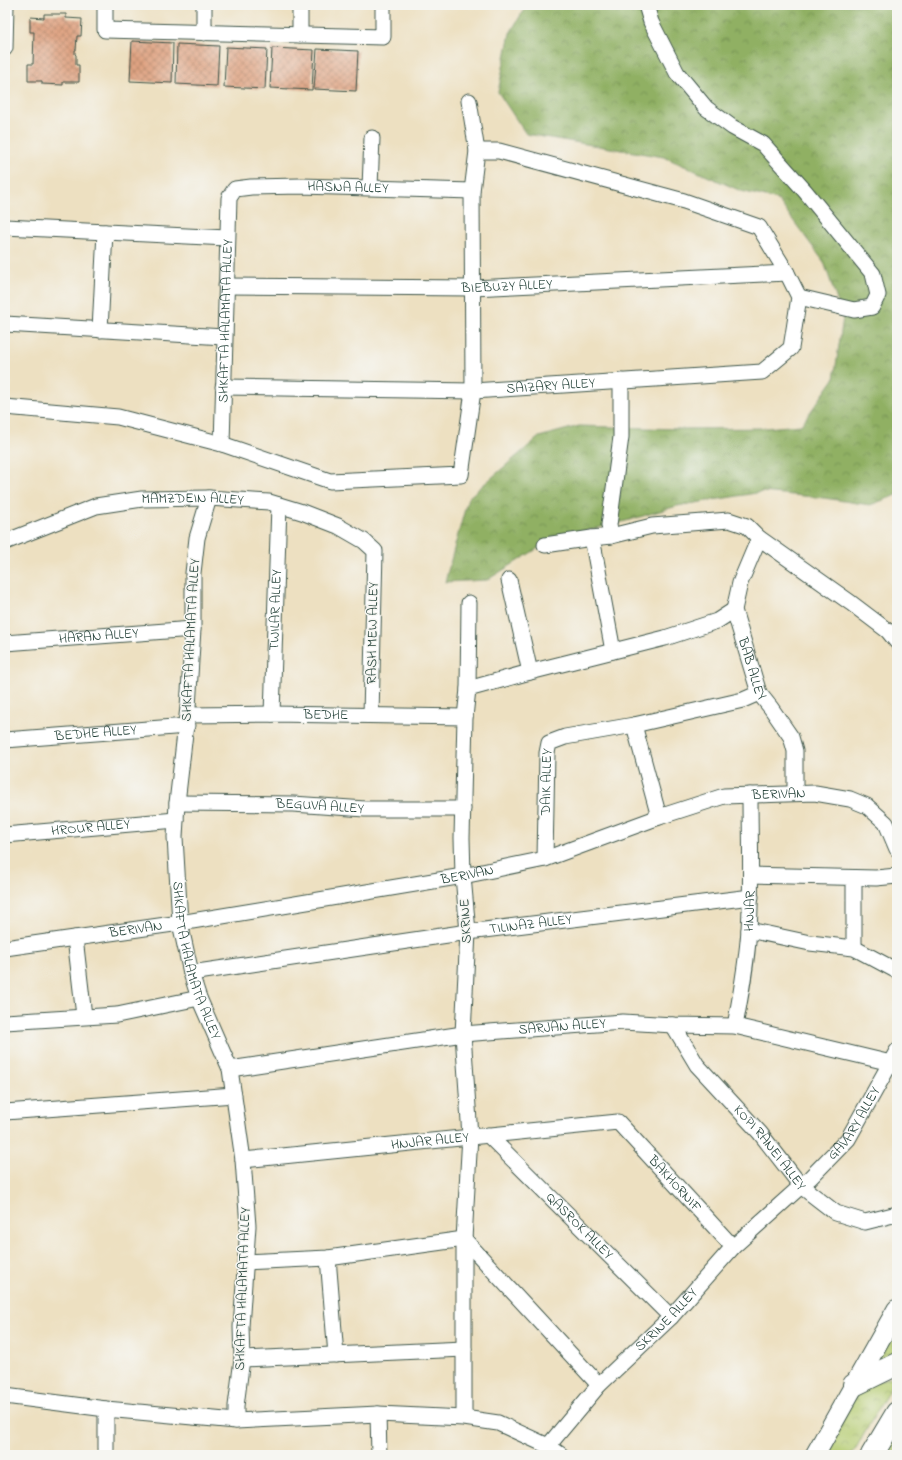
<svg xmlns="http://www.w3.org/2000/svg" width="902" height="1460" viewBox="0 0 902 1460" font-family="'Indie Flower',sans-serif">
<defs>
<pattern id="forest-crowns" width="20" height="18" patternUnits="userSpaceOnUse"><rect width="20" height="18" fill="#90b063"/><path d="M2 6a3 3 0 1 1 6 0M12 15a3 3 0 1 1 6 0" fill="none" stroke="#759052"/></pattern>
<pattern id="park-crowns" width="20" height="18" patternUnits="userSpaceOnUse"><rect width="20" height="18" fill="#b5cc71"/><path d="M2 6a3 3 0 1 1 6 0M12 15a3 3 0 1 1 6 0" fill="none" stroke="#93a75e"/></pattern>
<pattern id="building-cross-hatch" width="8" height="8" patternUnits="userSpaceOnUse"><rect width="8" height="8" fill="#dfa382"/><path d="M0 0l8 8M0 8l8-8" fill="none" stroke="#b4866b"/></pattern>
</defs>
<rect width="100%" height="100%" fill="#f6f6f2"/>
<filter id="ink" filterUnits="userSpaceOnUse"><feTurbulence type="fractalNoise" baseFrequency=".025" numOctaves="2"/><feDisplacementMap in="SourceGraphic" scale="8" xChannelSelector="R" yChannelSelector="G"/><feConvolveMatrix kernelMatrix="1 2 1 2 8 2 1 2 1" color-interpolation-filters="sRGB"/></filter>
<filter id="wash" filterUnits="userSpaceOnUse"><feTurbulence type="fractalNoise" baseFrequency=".012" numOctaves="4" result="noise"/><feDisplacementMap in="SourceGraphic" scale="16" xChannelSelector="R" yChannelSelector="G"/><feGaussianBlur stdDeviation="0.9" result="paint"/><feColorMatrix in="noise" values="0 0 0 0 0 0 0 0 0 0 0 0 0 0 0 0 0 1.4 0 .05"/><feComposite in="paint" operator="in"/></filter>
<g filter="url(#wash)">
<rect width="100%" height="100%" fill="#ede0c1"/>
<!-- forest -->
<path fill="url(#forest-crowns)" stroke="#58764c" d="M527 5H897V495L870 505 824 498 762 492 677 506 626 521 553 539 487 580 445 582 468 498 539 437 579 426 680 429 765 428 801 425 834 379 843 318 824 262 778 200 741 191 664 157 526 134 498 92 510 33Z"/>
<!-- park -->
<path fill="url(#park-crowns)" stroke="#6a8452" d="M897 1312V1363L861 1379Z
M897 1376 852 1455H819L856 1386Z
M897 1434V1455H884Z"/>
<g id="blocks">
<!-- building -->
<path fill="url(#building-cross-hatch)" d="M44 14H66V18L82 19 81 36H77L76 50H75V54L76 55V65H79V82H63V85L42 84V81H28V64H33L34 32H30V17L44 18Z
M132 41 173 43 172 83 130 81Z
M177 44 219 46 217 86 176 84Z
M226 47 267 49 265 89 224 87Z
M272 48 314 50 312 90 270 88Z
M317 49 358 51 356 91 314 89Z"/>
</g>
</g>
<g filter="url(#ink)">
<use href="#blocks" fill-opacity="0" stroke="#3e5549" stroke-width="1"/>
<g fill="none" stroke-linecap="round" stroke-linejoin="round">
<!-- minor casing -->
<g stroke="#3e5549" stroke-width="17">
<g id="minor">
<path d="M105 5V30L383 37V5"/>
<path d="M646 5 651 22 677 73 706 108 732 127 763 144 805 191 873 274 878 295 872 307 854 310 799 297"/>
<path d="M204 33V5"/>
<path d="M300 35V5"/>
<path d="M5 48 6 5"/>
<path d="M370 187 372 138"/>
<path d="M5 227 227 238"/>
<path id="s1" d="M226 286 473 288 787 273"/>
<path d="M5 324 224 337"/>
<path d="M100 330 105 232"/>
<path id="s2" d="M223 387 473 391 762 372 791 348 799 297 787 273 759 227 684 201 499 151H477"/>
<path d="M5 407 118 417 222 444 330 481 461 475 473 391 472 191 477 151 469 101"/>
<path id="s3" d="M222 444 229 198 235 189 251 187 301 186 472 191"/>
<path id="s4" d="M209 498 197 538 193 573V629L188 707 177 803 175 837 180 923 191 973 199 998 230 1069 243 1160 248 1226 241 1327 242 1359 236 1406V1421"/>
<path d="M611 536 609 525 621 437V381"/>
<path id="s5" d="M759 538 740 583 734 610 759 693 771 708 791 737 795 751V793"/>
<path id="s6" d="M5 542 96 506 142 499 209 498 269 502 302 512 338 526 364 541 375 551 371 715"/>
<path d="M545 545 592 538"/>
<path d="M509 580 530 672"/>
<path id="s7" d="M5 643 193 629"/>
<path d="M613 651 592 538 611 536 652 526 729 520 747 526 759 538 851 603 888 631 897 642"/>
<path d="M468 689 530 672 665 638 717 621 734 610"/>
<path id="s8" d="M272 714 279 505"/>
<path id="s9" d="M188 715 272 714 465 717"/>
<path d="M634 725 743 700 759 693"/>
<path id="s10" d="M5 740 187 726"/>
<path id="s11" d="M177 803 293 804 365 809H463"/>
<path id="s12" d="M5 835 176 820"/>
<path id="s13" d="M545 859 547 753 549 743 565 737 634 725 659 817"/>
<path d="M751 875 876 878 897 876"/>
<path d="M854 878V948"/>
<path d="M749 930 810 943 854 948 897 971"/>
<path d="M75 938 84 1016"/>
<path id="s14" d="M5 948 180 923 463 876 545 859 659 817 724 796 815 793 850 799 867 806 886 823 897 849"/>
<path id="s15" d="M191 973 468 932 751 897"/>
<path d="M5 1022 117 1015 199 998"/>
<path id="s16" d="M673 1025 697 1065 760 1133 801 1186 836 1213 865 1222 897 1214"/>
<path id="s17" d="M735 1026C741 994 747 962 749 929 752 884 750 839 750 795"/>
<path id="s18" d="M230 1069 463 1034 623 1022 673 1025 735 1026 891 1063 897 1067"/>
<path d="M5 1112 234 1095"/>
<path id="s19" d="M488 1135 671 1317"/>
<path id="s20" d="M243 1160 618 1122 733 1247"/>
<path d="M464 1239 599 1385"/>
<path d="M328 1258 336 1355"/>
<path d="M245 1262 328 1258 464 1239"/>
<path d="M242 1359 464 1349"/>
<path d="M5 1396 106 1409 236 1421 378 1414 464 1418 498 1423 548 1446"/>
<path d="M378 1414 379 1455"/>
<path d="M464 1418V1239L470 1136 463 1034 468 932 463 876 462 838 465 717 468 689 469 603"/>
<path d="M106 1455V1409"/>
<path id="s21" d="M561 1455 548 1446 599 1385 671 1317 733 1247 810 1178 848 1139 897 1051"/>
</g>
</g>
<!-- major casing -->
<g stroke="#3e5549" stroke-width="21">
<path id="major" d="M815 1455 897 1309"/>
</g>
<!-- highway casing -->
<g stroke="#3e5549" stroke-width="24">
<path id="highway" d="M854 1385 897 1364
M872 1455 897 1413"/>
</g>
<!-- minor -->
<use href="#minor" stroke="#fff" stroke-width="15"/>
<!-- major -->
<use href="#major" stroke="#fff" stroke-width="19"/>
<!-- highway -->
<use href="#highway" stroke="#fff" stroke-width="22"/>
</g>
</g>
<g text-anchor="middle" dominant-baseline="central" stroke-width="3" stroke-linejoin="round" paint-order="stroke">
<!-- street labels -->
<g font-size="14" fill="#1f3d34" stroke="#f6f6f2">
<text stroke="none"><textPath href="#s3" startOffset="370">HASNA ALLEY</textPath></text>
<text stroke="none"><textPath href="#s1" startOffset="281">BIEBUZY ALLEY</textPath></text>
<text stroke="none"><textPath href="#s3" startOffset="123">SHKAFTA HALAMATA ALLEY</textPath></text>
<text stroke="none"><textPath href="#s2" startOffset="328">SAIZARY ALLEY</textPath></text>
<text stroke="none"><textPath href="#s6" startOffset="195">MAMZDEIN ALLEY</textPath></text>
<text stroke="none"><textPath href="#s8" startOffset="104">TWILAR ALLEY</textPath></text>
<text transform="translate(373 633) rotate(-89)">RASH MEW ALLEY</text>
<text stroke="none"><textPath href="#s7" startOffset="94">HARAN ALLEY</textPath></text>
<text transform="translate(191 640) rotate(-87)">SHKAFTA HALAMATA ALLEY</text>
<text stroke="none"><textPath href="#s5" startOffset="138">BAB ALLEY</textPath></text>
<text stroke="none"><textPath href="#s9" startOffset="138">BEDHE</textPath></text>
<text stroke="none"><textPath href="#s10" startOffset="91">BEDHE ALLEY</textPath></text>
<text stroke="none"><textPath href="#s13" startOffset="77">DAIK ALLEY</textPath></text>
<text stroke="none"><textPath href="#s14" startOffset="792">BERIVAN</textPath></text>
<text stroke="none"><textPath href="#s11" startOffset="143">BEGUVA ALLEY</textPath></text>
<text stroke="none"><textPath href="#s12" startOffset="86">HROUR ALLEY</textPath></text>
<text stroke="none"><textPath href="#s14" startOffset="468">BERIVAN</textPath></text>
<text stroke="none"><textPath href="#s17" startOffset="116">HNJAR</textPath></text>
<text transform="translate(466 921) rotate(-93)">SKRINE</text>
<text stroke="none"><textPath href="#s15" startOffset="343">TILINAZ ALLEY</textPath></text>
<text stroke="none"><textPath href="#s14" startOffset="132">BERIVAN</textPath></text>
<text stroke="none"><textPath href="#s4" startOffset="468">SHKAFTA HALAMATA ALLEY</textPath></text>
<text stroke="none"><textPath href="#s18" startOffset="335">SARJAN ALLEY</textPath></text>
<text stroke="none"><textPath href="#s21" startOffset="462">GAVARY ALLEY</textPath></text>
<text stroke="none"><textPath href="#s20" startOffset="188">HNJAR ALLEY</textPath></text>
<text stroke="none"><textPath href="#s16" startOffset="157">KOPI RANEI ALLEY</textPath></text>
<text stroke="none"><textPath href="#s20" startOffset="461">BAKHORNIF</textPath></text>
<text stroke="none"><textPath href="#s19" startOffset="129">QASROK ALLEY</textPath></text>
<text transform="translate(243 1289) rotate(-88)">SHKAFTA HALAMATA ALLEY</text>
<text stroke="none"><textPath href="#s21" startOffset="189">SKRINE ALLEY</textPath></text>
</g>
</g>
<!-- margin -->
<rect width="902" height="1460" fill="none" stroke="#f6f6f2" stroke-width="20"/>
</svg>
